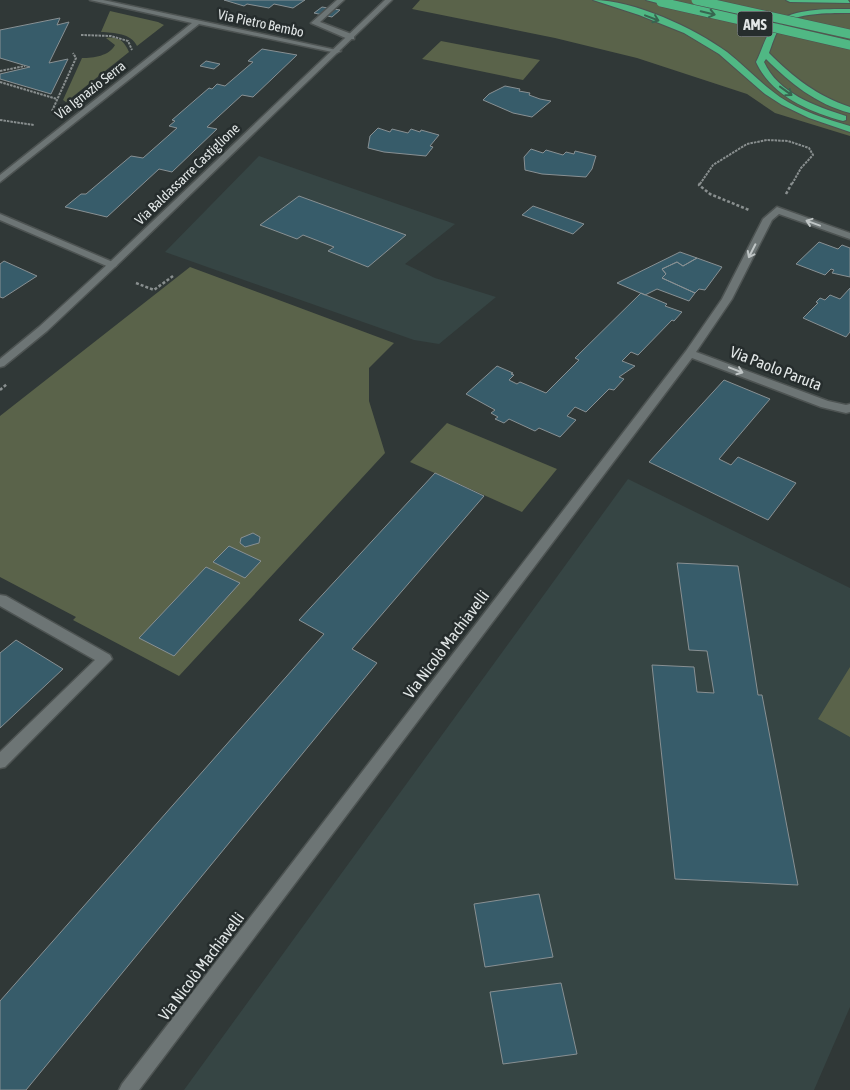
<svg xmlns="http://www.w3.org/2000/svg" width="850" height="1090" viewBox="0 0 850 1090" font-family="'Asap Condensed',sans-serif">
<rect width="100%" height="100%" fill="#303837"/>
<!-- built -->
<path fill="#364544" d="M259 156 455 224 405 264 435 278 496 297 439 344 414 340 165 252Z
M628 479 850 588V1007L814 1090H184Z"/>
<!-- green -->
<path fill="#5a634a" d="M420 0H850V136L775 113 747 94 637 58 555 38 412 9Z
M110 11 158 22 164 25 137 46C131 33 114 33 101 32Z
M106 38C119 36 124 41 129 52L66 102 63 100 82 58C94 58 109 56 115 45Z
M441 41 540 60 523 80 422 59Z
M190 267 394 343 369 368V401L385 453 179 676 73 620 76 617 0 577V416Z
M447 423 557 469 522 512 410 462Z
M850 667V737L818 719Z"/>
<!-- building -->
<path fill="#375c6a" stroke="#889093" d="M224 0H305L293 8 274 4 269 8 247 4 244 6Z
M322 7 340 10 332 17 314 13Z
M60 18 57 25 69 22 49 63 68 59 51 94 0 79V74L30 67 0 58V30Z
M262 49 297 55 253 97 242 95 207 127 217 129 172 172 159 169 107 217 65 207 81 194H86L131 156 143 158 177 128 169 126 175 121 172 120 209 88 212 89 217 84 225 86 253 62 248 61Z
M206 61 220 64 214 69 200 66Z
M505 86 520 89 519 91 530 93 529 95 540 99 551 101 532 117 513 113 483 100 489 94Z
M378 128 390 132 392 129 408 133 411 129 420 132 421 130 439 135 430 146 433 147 426 156 384 152 368 148 370 136Z
M531 149 543 153 546 150 563 155 566 152 574 154 575 151 596 156 592 169 586 177 542 174 525 170 524 157Z
M299 196 406 235 368 267 328 251 334 247 303 235 297 239 260 225Z
M533 206 584 224 573 234 522 215Z
M819 242 838 249 842 245 850 248V277L832 273 834 270 831 269 825 275 796 264Z
M680 252 697 258 683 266 677 262 662 269 666 274 662 278 695 293 689 301 657 289 645 295 617 283Z
M697 258 722 267 705 290 699 289 695 293 662 278 666 274 662 269 677 262 683 266Z
M4 261 37 276 3 298 0 297V264Z
M850 288V332L846 337 803 318 818 303 816 302 820 298 825 300 830 295 840 299Z
M641 293 667 304 665 306 682 312 674 321 672 320 638 355 631 352 622 361 635 366 619 377 624 379 614 390 609 389 586 412 575 407 567 416 576 420 560 437 539 428 535 431 509 419 504 423 495 419 498 417 491 413 495 410 466 394 497 366 513 373 511 374 514 375 509 380 517 384 520 382 546 393 579 360 575 358Z
M724 380 770 399 719 459 731 465 738 457 796 483 768 520 649 462Z
M435 473 484 496 352 649 377 663 26 1090H0V1001L324 634 299 620Z
M253 533 260 537 259 543 245 547 240 543 241 538Z
M229 546 261 561 245 578 213 562Z
M677 563 738 566 758 695H762L798 885 675 879 652 665 694 667 697 692 714 693 707 651 689 650Z
M206 567 240 583 174 656 139 638Z
M16 640 63 669 0 728V653Z
M539 894 553 957 485 967 474 904Z
M561 983 577 1054 503 1064 490 992Z"/>
<g fill="none" stroke-linecap="round" stroke-linejoin="round">
<!-- service casing -->
<g stroke="#4d5352" stroke-width="3">
<path id="service" d="M337 0H344L320 22 354 35V39H348L311 23Z"/>
</g>
<!-- minor casing -->
<g stroke="#4d5352" stroke-width="3">
<path id="minor" d="M90 0H103L341 51 337 53 199 24 0 182V175L192 23Z
M777 207 850 233V239L779 214 772 220 732 299 696 352 828 401 846 405 850 404V412L846 413 821 407 692 358 139 1090H119L122 1084 686 351 722 299 763 219Z
M0 214 115 263 117 265 115 267H109L0 220Z
M0 595 6 596 110 655 112 659 5 767 0 768V752L95 660 0 606Z"/>
</g>
<!-- secondary casing -->
<g stroke="#4d5352" stroke-width="3">
<path id="secondary" d="M385 0H392L115 267 47 331 4 366 0 367V359L39 327 109 263Z"/>
</g>
<!-- trunk casing -->
<g stroke="#4d5352" stroke-width="2">
<path id="trunk" d="M593 0C634 0 694 28 727 52 745 66 761 84 780 97 801 111 826 119 850 126V132L809 118 782 105 765 94 719 54 684 33 639 15Z
M646 0H662L665 2 661 4Z
M786 0H848L850 3 790 2Z
M850 9V13C832 13 793 12 780 27 775 34 772 45 769 53 793 77 817 96 850 107V113C816 104 790 83 766 59L764 62C778 93 815 106 846 116V120L843 121C809 112 771 95 756 62 762 50 766 34 775 24 790 8 830 9 850 9Z"/>
</g>
<!-- path-far1 -->
<path stroke="#898f8f" stroke-width="2" stroke-dasharray="2.5 1" stroke-linecap="butt" d="M81 35 111 36 128 41 132 50
M0 71 25 66
M0 82 57 99
M52 111 76 58 73 53
M0 120 34 125
M700 184 713 165 747 144 767 140 788 141 809 148 813 155 801 168 792 184"/>
<!-- path -->
<path stroke="#898f8f" stroke-width="2.5" stroke-dasharray="3 2" stroke-linecap="butt" d="M700 183 699 185 710 194 749 210
M786 194 792 183
M136 283 154 290 173 276
M0 390 7 384"/>
<!-- service -->
<use href="#service" fill="#6d7575" fill-rule="evenodd"/>
<!-- minor -->
<use href="#minor" fill="#6d7575" fill-rule="evenodd"/>
<!-- secondary -->
<use href="#secondary" fill="#6d7575" fill-rule="evenodd"/>
<!-- trunk -->
<use href="#trunk" fill="#50b884" fill-rule="evenodd"/>
<!-- trunk-bridge casing -->
<g stroke="#4d5352" stroke-width="10" stroke-linecap="butt">
<path id="trunk-bridge" d="M696 0 850 34
M661 2 850 45"/>
</g>
<!-- trunk-bridge -->
<use href="#trunk-bridge" stroke="#50b884" stroke-width="9"/>
</g>
<!-- one-way arrows -->
<defs><path id="oneway-shaft" d="M-6 0H5M1.5-3L5.5 0L1.5 3" fill="none" stroke-width="1.6" stroke-linecap="round" stroke-linejoin="round" transform="scale(1.25)"/></defs>
<g stroke="#376550">
<use href="#oneway-shaft" transform="translate(708 13) rotate(13)"/>
<use href="#oneway-shaft" transform="translate(652 18) rotate(21)"/>
<use href="#oneway-shaft" transform="translate(786 91) rotate(36)"/>
</g>
<g stroke="#bfc5c5">
<use href="#oneway-shaft" transform="translate(813 223) rotate(-160)"/>
<use href="#oneway-shaft" transform="translate(752 251) rotate(117)"/>
<use href="#oneway-shaft" transform="translate(736 370) rotate(21)"/>
</g>
<g text-anchor="middle" dominant-baseline="central" stroke-width="5" stroke-linejoin="round" paint-order="stroke">
<!-- far-street labels -->
<g font-size="14" fill="#e2e7e7" stroke="#262d2d">
<text transform="translate(261 23) rotate(12)">Via Pietro Bembo</text>
<text transform="translate(90 90) rotate(-38)">Via Ignazio Serra</text>
<text transform="translate(187 174) rotate(-44)">Via Baldassarre Castiglione</text>
</g>
<!-- shield labels -->
<rect fill="#262d2d" stroke="#aaafaf" stroke-width="1" x="737.5" y="11.5" width="35" height="25" rx="4"/>
<g font-size="15" font-weight="bold" fill="#e2e7e7">
<text x="755" y="24">AMS</text>
</g>
<!-- street labels -->
<g font-size="16" fill="#e2e7e7" stroke="#262d2d">
<text transform="translate(776 368) rotate(21)">Via Paolo Paruta</text>
<text transform="translate(446 644) rotate(-53)">Via Nicolò Machiavelli</text>
<text transform="translate(201 966) rotate(-53)">Via Nicolò Machiavelli</text>
</g>
</g>
</svg>
